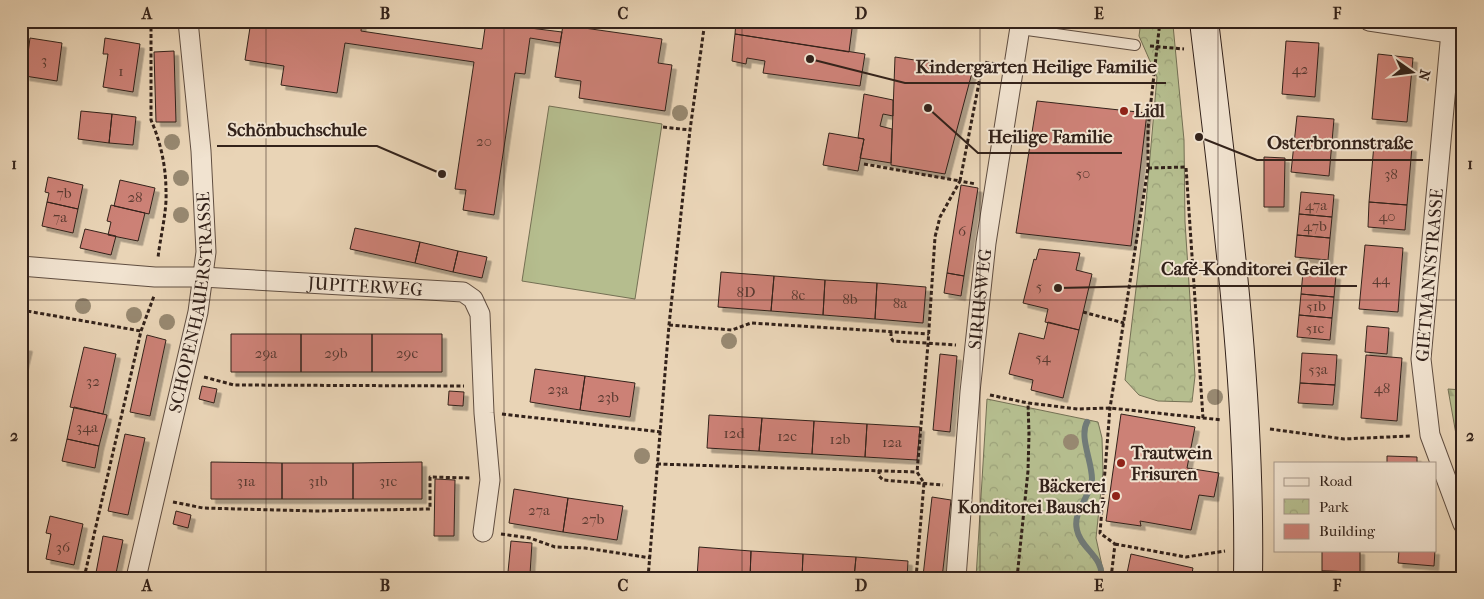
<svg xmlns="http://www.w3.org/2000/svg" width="1484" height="599" viewBox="0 0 1484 599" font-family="'IM FELL French Canon',serif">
<defs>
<pattern id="forest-firs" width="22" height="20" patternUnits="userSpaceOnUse" patternTransform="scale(1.25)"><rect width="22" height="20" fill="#b5bd8e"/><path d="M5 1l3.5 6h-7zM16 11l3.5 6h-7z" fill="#9ca27a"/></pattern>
<pattern id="park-crowns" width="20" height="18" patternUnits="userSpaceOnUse" patternTransform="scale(1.25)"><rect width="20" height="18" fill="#b5bd8e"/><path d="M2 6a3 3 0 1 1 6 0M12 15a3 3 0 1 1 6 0" fill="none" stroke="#9ca27a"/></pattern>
<filter id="shadow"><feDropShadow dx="4.5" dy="4.5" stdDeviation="0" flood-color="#0004"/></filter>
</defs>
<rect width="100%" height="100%" fill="#e9d4b6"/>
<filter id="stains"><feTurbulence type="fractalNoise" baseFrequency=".004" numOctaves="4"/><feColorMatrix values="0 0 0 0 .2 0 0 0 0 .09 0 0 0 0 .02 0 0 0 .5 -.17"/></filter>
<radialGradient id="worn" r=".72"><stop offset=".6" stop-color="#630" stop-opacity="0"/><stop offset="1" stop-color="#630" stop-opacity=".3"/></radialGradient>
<!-- forest -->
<path fill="url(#forest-firs)" stroke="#747054" d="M1448 389 1463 390V474Z"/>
<!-- park -->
<path fill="url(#park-crowns)" stroke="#747054" d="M1141 21H1157L1173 25 1184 140 1185 222 1195 376 1192 402 1158 401 1139 395 1125 380 1145 214 1157 77 1139 36Z
M987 399 1098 422 1102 438 1103 471 1096 538 1103 570V578H976Z"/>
<!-- garden -->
<path fill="#b5bd8e" stroke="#747054" d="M549 106 662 124 635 299 522 281Z"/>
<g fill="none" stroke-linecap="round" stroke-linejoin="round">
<!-- stream -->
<path stroke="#717b78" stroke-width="6" d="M1087 422C1079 437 1092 461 1092 479 1091 496 1072 512 1077 530 1080 548 1105 558 1101 578"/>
</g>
<!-- building -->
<path fill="#cc8176" stroke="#33221a" filter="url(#shadow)" d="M251 21H362L361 31 482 49 486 21H522V27L562 32 560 43 530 38 525 74 515 73 494 215 463 210 466 190 455 189 474 62 345 43 337 93 281 85 284 66 245 60Z
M736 21H853L849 52 735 34Z
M563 25 662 39 658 63 672 65 665 111 579 98 581 81 555 77Z
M735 34 865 54 860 86 763 73 765 61 747 58 746 64 732 61Z
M30 38 62 43 57 81 25 76Z
M105 38 140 44 133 92 103 87 108 54H103Z
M1286 41 1319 43 1315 97 1282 94Z
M174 51 176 122H156L154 52Z
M1378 54 1413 58 1407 122 1372 119Z
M895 57 973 69 945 174 891 165Z
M864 94 893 100V116L883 114 880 126 892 129 891 163 860 158 864 139 858 138Z
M1037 101 1147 113 1131 246 1016 233Z
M81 111 112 114 109 143 78 139Z
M112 114 136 117 133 145 109 143Z
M1297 116 1334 119 1329 176 1291 172Z
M829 133 864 139 858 171 823 165Z
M1374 144 1412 147 1407 205 1369 202Z
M1264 157 1285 158 1284 207H1264Z
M48 177 83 185 78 209 47 202 49 193 45 192Z
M120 180 155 188 149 214 114 206Z
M961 185 978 188 964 276 947 273Z
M1301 192 1334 195 1332 217 1299 214Z
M47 202 78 209 73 233 42 226Z
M1369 202 1407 205 1405 230 1368 227Z
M111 205 145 213 138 241 108 235 111 222 107 221Z
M1299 214 1332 217 1330 238 1297 235Z
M355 228 420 242 415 263 350 249Z
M85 229 116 236 111 255 80 248Z
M1297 235 1330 238 1328 260 1295 257Z
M420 242 458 251 453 272 415 263Z
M1365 245 1403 248 1398 312 1359 309Z
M1039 249 1080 253 1076 270 1092 274 1079 330 1045 322 1048 309 1023 303 1034 259 1036 260Z
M458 251 487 257 482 278 453 272Z
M721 272 774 276 771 311 718 307Z
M1303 272 1336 275 1334 297 1301 294Z
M947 273 964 276 961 296 944 293Z
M774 276 825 280 823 315 771 311Z
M825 280 877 283 875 319 823 315Z
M877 283 926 287 923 323 875 319Z
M1301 294 1334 297 1332 318 1299 315Z
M1299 315 1332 318 1330 340 1297 337Z
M1048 322 1079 330 1063 398 1031 390 1033 380 1009 374 1019 333 1044 339Z
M1367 326 1389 328 1387 354 1365 352Z
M231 334H301V372H231Z
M301 334H372V372H301Z
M372 334H442V372H372Z
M147 335 166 340 150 416 130 412Z
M21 346 28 347 21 376Z
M84 347 116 354 103 414 70 407Z
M1302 353 1337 355 1335 385 1300 383Z
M940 354 957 356 950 432 933 430Z
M1366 355 1402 358 1397 421 1361 418Z
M535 369 585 376 580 410 530 402Z
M585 376 635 383 630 417 580 410Z
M1300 383 1335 385 1333 405 1298 403Z
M202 386 217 389 214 403 199 399Z
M449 391 464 392 463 406 448 405Z
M74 407 107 415 99 446 67 439Z
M1121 414 1195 427 1187 468 1219 473 1214 497 1199 495 1191 530 1140 521 1141 526 1106 521Z
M709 415 762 418 759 451 707 448Z
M762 418 814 421 812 454 759 451Z
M814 421 867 424 865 457 812 454Z
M867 424 920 427 917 460 865 457Z
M125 434 145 438 128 515 108 511Z
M67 439 99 446 95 468 62 461Z
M1387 456 1417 457V463H1387Z
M211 462 282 463V499H211Z
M422 462V499H353V463Z
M282 463H353V499H282Z
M435 479 455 480 454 536H434Z
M514 489 568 498 563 532 509 523Z
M932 497 951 500 942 578 923 576Z
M568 498 623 506 617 540 563 532Z
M176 511 191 515 188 528 173 524Z
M50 516 83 524 74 565 46 559 51 534 46 533Z
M103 536 123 540 115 578H95Z
M511 541 532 543 530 574 508 572Z
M699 547 751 551 750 578H697Z
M1322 550H1360V572L1322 571Z
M1399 550H1435L1434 566 1398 563Z
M751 551 803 554 802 578H750Z
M803 554 856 557 854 578H802Z
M1131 554 1193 568 1191 578H1126Z
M856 557 908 561 907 578H854Z
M1322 571 1360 572V578H1322Z"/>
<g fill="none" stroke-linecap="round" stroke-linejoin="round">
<!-- lane casing -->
<g stroke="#604e41" stroke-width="12">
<path id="lane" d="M1020 29 1135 45"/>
</g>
<!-- street casing -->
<g stroke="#604e41" stroke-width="21">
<g id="street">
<path d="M1369 21 1463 35"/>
<path d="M1452 21 1421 359 1430 435 1463 524"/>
<path id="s1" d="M21 266 155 277H202L463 292 473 299 480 314 484 413 490 480 483 532"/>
<path id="s2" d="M136 578 198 312 206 252 201 151 188 21"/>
<path id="s3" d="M956 578 970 392 986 243 1021 21"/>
</g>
</g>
<!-- secondary casing -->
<g stroke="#33221a" stroke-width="30">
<path id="secondary" d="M1204 21C1226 206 1251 391 1248 578"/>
</g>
<!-- path -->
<path stroke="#33221a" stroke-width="3" stroke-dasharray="4 2.5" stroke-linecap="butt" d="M151 21V120C161 143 166 167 166 192 167 212 160 238 158 258
M1150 46 1184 49
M663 127 690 130
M864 164 960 181 983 62 996 64
M1148 168 1186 167 1203 418
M21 310 141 331
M1083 312 1124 323
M669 325 732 330 751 323 929 334
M891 332V338L893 341 956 345
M204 377 234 385 464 386
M990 395 1028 403 1078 409 1110 408 1222 420
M502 414 661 432
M1270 429 1344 439 1410 436
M657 464 917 472
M879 470V476L883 480 943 485
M173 502 203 508 238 509 316 511 430 509V477L471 478
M501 534 530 538 555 547 585 548 651 558
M1115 544 1186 557 1225 551
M84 578 141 331 154 296
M648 578 669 325 690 130 705 21
M916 578 924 483 917 472 928 344 935 237 940 217 960 181 976 184
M1017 578 1028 471 1029 434 1028 403
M1111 578 1115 544 1100 533 1110 408 1148 168V128L1160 21"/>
<!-- lane -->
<use href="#lane" stroke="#f1e3d0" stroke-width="10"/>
<!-- street -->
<use href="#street" stroke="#f1e3d0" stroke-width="19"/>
<!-- secondary -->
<use href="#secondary" stroke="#f1e3d0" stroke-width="28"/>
</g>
<!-- trees -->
<g fill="#978870">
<circle cx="680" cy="113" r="8"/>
<circle cx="172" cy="142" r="8"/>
<circle cx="181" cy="178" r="8"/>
<circle cx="181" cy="215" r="8"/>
<circle cx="83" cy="306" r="8"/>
<circle cx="134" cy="315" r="8"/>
<circle cx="167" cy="322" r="8"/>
<circle cx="729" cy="341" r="8"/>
<circle cx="1215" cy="397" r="8"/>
<circle cx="1071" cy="442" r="8"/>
<circle cx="642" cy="456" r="8"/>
</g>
<!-- grid -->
<path fill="none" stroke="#33221a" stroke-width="1" stroke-opacity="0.55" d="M266 21V578M504 21V578M742 21V578M980 21V578M1218 21V578M21 300H1463"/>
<!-- markers -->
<g fill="#8f2418" stroke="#f1e3d0" stroke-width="2">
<circle cx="1124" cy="111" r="5"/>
<circle cx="1121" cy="463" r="5"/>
<circle cx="1116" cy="496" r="5"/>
</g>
<g text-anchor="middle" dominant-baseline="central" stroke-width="4" stroke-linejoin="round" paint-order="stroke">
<!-- number labels -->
<g font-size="15" fill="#593a31">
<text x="44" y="60">3</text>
<text x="1300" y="69">42</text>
<text x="121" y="71">1</text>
<text x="484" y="141">20</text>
<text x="1083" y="173">50</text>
<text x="1391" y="174">38</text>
<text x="64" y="193">7b</text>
<text x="135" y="197">28</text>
<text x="1316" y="205">47a</text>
<text x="1387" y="216">40</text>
<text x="60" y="217">7a</text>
<text x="1315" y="226">47b</text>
<text x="962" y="231">6</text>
<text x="1381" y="279">44</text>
<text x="1039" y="286">5</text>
<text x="746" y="292">8D</text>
<text x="798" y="295">8c</text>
<text x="850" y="299">8b</text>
<text x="900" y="303">8a</text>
<text x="1316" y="306">51b</text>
<text x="1315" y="328">51c</text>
<text x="266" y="353">29a</text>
<text x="336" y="353">29b</text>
<text x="407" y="353">29c</text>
<text x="1043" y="357">54</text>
<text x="1318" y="369">53a</text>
<text x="93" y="381">32</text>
<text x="1382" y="388">48</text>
<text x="558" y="389">23a</text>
<text x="608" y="397">23b</text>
<text x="87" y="427">34a</text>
<text x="734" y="433">12d</text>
<text x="787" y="436">12c</text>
<text x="840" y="439">12b</text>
<text x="892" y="442">12a</text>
<text x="246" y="481">31a</text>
<text x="318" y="481">31b</text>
<text x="388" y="481">31c</text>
<text x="539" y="510">27a</text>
<text x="593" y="519">27b</text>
<text x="63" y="547">36</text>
</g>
<!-- poi labels -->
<g font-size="18" font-weight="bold" fill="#33221a" stroke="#f1e3d0" text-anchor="start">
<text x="1134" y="111">Lidl</text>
<text x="1131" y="453">Trautwein<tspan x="1131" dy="21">Frisuren</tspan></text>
<text x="1106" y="486" text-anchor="end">Bäckerei<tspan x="1106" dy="21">Konditorei Bausch⁷</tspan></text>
</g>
<!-- street labels -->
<g font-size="18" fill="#33221a" stroke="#f1e3d0">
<text transform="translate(1430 275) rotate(-85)">GIETMANNSTRASSE</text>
<text stroke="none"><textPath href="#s1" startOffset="345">JUPITERWEG</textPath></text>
<text stroke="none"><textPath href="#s3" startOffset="280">SIRIUSWEG</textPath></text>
<text stroke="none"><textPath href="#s2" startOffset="282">SCHOPENHAUERSTRASSE</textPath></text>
</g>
</g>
<!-- callouts -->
<path fill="none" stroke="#33221a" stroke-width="2" d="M810 59L905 83H1166M442 174L377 146H217M928 108L978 153H1122M1199 137L1257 160H1423M1058 288L1151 286H1357"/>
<g fill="#33221a" stroke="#f1e3d0" stroke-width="2">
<circle cx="810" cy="59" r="5"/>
<circle cx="442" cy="174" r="5"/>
<circle cx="928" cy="108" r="5"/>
<circle cx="1199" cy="137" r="5"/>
<circle cx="1058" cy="288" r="5"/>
</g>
<g font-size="19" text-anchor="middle" font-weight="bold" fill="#33221a" stroke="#f1e3d0" stroke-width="4" stroke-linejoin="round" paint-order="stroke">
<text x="1036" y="73">Kindergarten Heilige Familie</text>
<text x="297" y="136">Schönbuchschule</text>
<text x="1050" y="143">Heilige Familie</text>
<text x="1340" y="149">Osterbronnstraße</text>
<text x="1254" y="275">Café-Konditorei Geiler</text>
</g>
<!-- margin -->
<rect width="1484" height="599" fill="none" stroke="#e9d4b6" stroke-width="55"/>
<!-- legend -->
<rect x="1274" y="462" width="162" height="90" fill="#f1e3d0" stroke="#a59687"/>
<rect x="1284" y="478" width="25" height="8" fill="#f1e3d0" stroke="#a59687"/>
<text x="1319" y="486" font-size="15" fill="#33221a">Road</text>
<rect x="1284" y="499" width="25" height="15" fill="url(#park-crowns)" stroke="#a59687"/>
<text x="1319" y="512" font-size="15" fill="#33221a">Park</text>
<rect x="1284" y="524" width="25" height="15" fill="#cc8176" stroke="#a59687"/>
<text x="1319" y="536" font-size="15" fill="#33221a">Building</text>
<!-- north arrow -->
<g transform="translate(1412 72) rotate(104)" stroke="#f1e3d0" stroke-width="4" paint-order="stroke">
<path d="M0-4L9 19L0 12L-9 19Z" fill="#33221a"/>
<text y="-8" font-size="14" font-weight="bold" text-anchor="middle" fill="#33221a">N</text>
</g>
<rect x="28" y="28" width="1428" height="544" fill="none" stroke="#33221a" stroke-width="2"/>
<g font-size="16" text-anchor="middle" font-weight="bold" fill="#33221a">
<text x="147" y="19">A</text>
<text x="385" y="19">B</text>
<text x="623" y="19">C</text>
<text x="861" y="19">D</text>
<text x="1099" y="19">E</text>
<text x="1337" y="19">F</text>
<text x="14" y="169">1</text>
<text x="1470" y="169">1</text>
<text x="14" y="441">2</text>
<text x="1470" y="441">2</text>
<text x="147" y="591">A</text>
<text x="385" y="591">B</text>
<text x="623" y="591">C</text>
<text x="861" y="591">D</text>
<text x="1099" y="591">E</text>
<text x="1337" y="591">F</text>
</g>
<rect width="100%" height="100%" filter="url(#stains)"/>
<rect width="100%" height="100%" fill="url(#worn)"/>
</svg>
